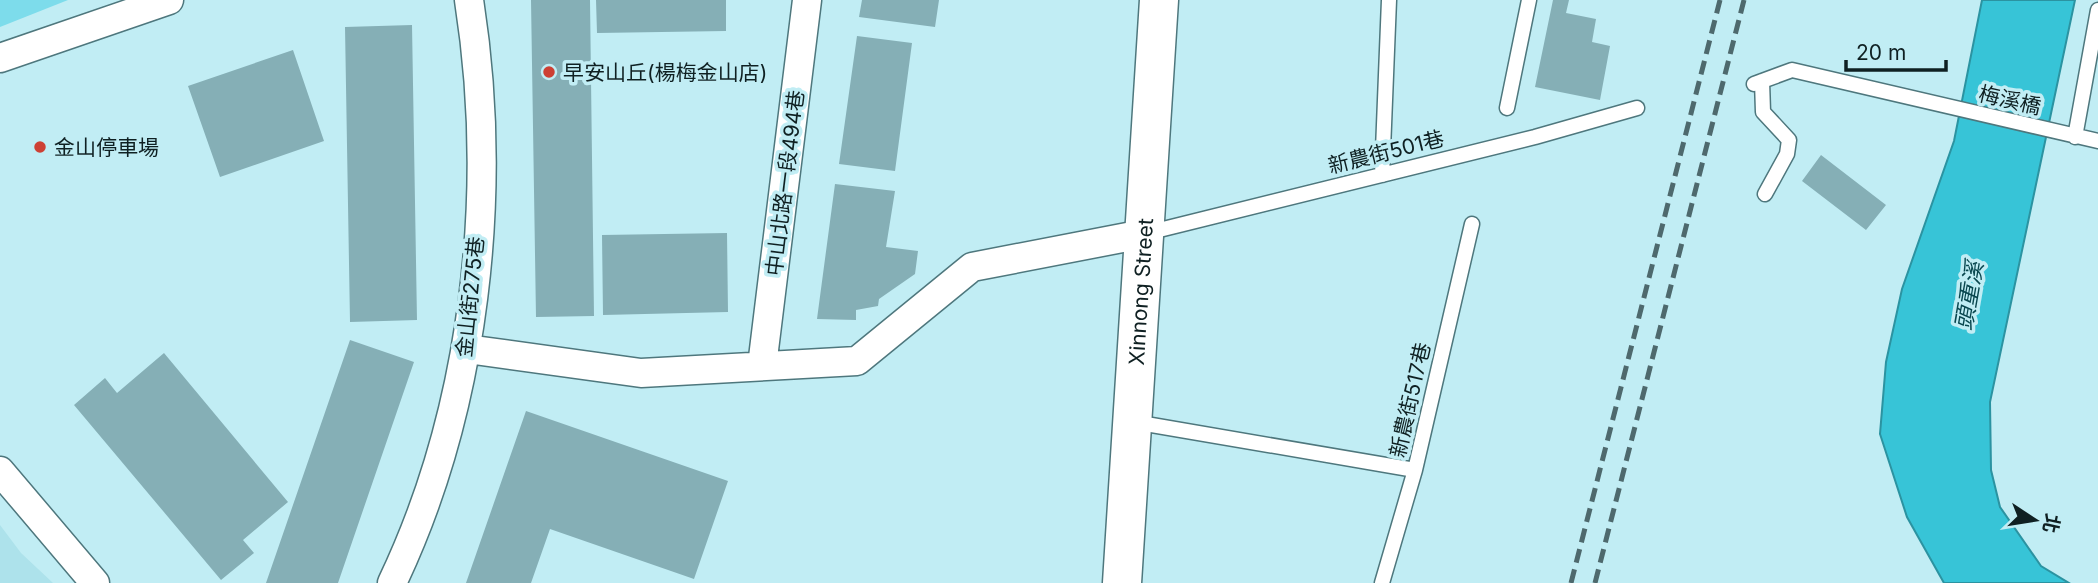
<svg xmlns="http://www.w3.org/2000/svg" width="2098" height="583" viewBox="0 0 2098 583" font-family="Inter,'Noto Sans TC',sans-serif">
<rect width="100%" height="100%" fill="#c1edf4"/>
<!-- built -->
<path fill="#ade2eb" d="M0 525 21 553 53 583H0Z"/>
<!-- green -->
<path fill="#7ddceb" d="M0 0H68L0 27Z"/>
<!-- water -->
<path fill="#37c4d7" stroke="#2b93a1" stroke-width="2" d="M1982 0H2075L1990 402 1991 470 2000 507 2041 566 2069 583H1944L1907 517 1880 434 1886 362 1902 289 1954 141Z"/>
<!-- building -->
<path fill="#85afb6" d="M531 0H590L594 316 536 317Z
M596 0H726V31L597 33Z
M862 0H939L935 27 859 17Z
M1553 0H1569L1566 13 1596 19 1592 42 1610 46 1600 100 1535 87Z
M412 25 417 320 350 322 345 27Z
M857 36 912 43 895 171 839 164Z
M293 50 324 141 220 177 188 86Z
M1821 155 1886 205 1866 230 1802 181Z
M835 184 895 191 886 247 918 251 915 274 879 299 878 306 856 310V320L817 319Z
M727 233 728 312 603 315 602 235Z
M350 340 414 362 338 583H266Z
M164 353 288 502 243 540 254 553 221 580 74 405 105 378 117 393Z
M526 411 728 481 694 579 550 529 531 583H466Z"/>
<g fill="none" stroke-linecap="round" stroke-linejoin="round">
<!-- lane casing -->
<g stroke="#4e777d" stroke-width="17">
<path id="lane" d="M1762 81 1763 112 1789 140 1787 154 1765 194
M1754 84 1792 70 2098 141
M1507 108 1529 0
M2075 137 2098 10
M1382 175 1389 0
M1147 233 1535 137 1637 108
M1134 422 1415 470
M1382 583 1415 470 1472 224"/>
</g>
<!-- street casing -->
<g stroke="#4e777d" stroke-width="31">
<path id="street" d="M0 58 169 0
M467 349 641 373 857 361 972 267 1143 234
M762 366 807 0
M0 471 95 583
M392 583C476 407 499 191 469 0"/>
</g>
<!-- secondary casing -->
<g stroke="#4e777d" stroke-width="41">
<g id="secondary">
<path id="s1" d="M1122 583 1159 0"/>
</g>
</g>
<!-- lane -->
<use href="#lane" stroke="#fff" stroke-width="14"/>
<!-- street -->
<use href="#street" stroke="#fff" stroke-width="28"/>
<!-- secondary -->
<use href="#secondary" stroke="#fff" stroke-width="38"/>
<!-- rail -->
<path stroke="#4e696d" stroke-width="5" stroke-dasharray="14 7" stroke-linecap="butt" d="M1571 583 1720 0
M1595 583 1744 0"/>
</g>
<!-- markers -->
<g fill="#cd4034" stroke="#c1edf4" stroke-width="2.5">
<circle cx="549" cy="72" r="7"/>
<circle cx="40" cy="147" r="7"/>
</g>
<g text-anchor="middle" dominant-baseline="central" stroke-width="7" stroke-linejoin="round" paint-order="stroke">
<!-- poi labels -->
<g font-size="21" fill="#0f2022" stroke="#c1edf4" text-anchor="start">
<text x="563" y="72">早安山丘(楊梅金山店)</text>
<text x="54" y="147">金山停車場</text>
</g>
<!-- street labels -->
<g font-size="21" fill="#0f2022" stroke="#c1edf4">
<text transform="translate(2010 100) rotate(13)">梅溪橋</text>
<text transform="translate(1386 152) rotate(-14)">新農街501巷</text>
<text transform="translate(785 183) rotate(-83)">中山北路一段494巷</text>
<text stroke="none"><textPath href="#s1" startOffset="292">Xinnong Street</textPath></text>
<text transform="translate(470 297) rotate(-84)">金山街275巷</text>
<text transform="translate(1410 400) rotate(-77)">新農街517巷</text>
</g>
<!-- water labels -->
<g font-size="23" font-style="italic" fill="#09474f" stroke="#c1edf4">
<text transform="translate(1969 296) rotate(-80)">頭重溪</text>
</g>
</g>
<!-- north arrow -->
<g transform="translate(2035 520) rotate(102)" stroke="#c1edf4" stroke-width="5" paint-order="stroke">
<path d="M0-5L12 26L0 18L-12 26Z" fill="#0f2022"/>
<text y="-10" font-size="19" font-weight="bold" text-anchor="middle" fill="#0f2022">北</text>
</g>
<!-- scale -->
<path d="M1846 60v10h100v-10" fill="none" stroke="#0f2022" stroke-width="3.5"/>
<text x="1856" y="60" font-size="21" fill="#0f2022" stroke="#c1edf4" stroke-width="5" paint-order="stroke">20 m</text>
</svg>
